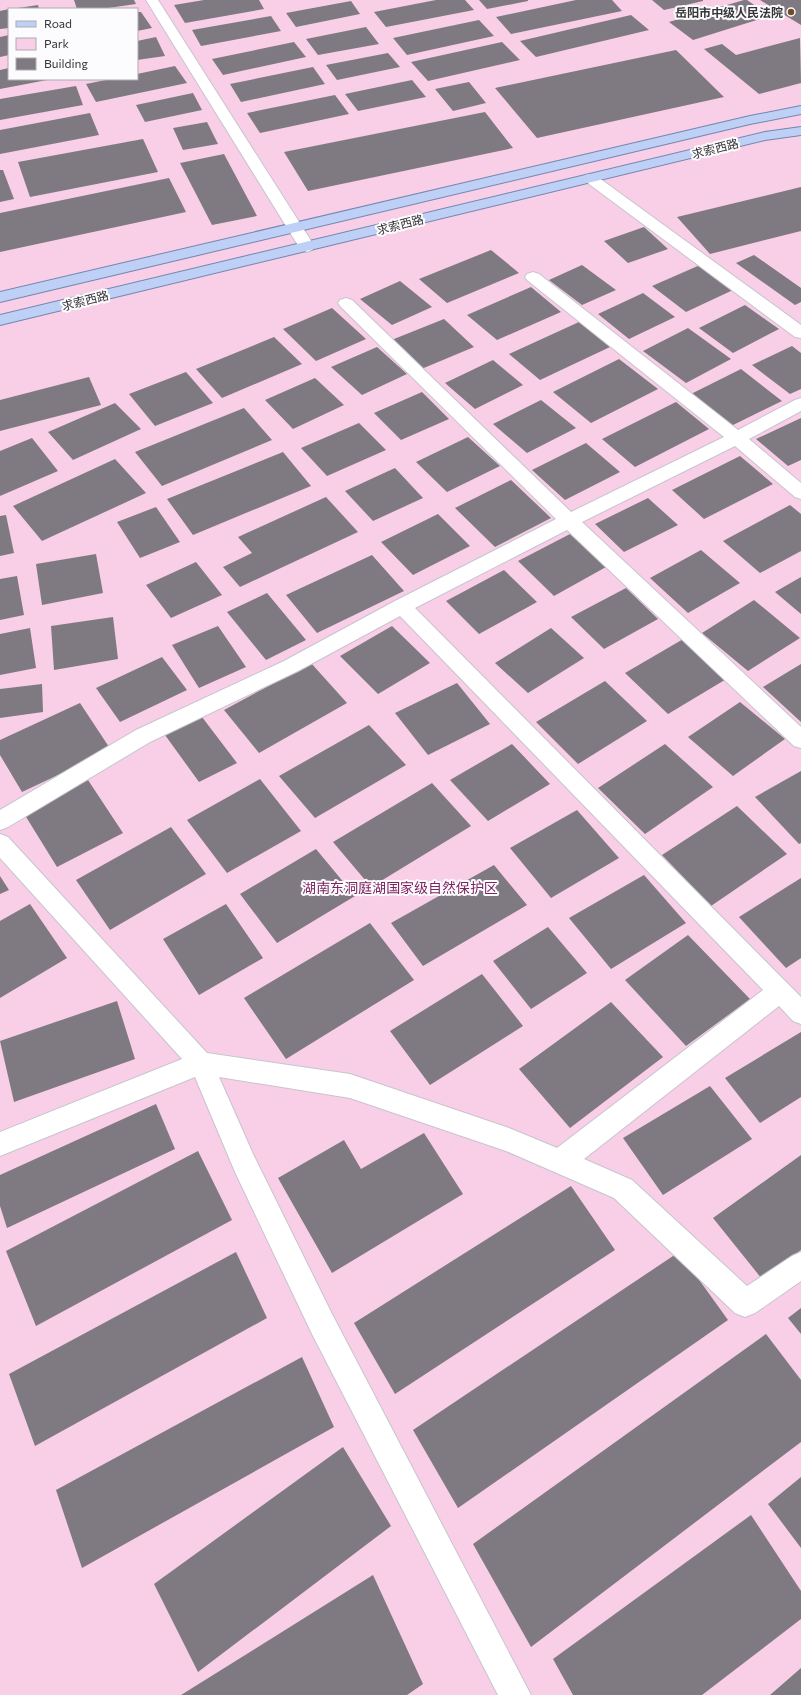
<svg xmlns="http://www.w3.org/2000/svg" width="801" height="1695" viewBox="0 0 801 1695" font-family="Commissioner,'Noto Sans SC',sans-serif">
<rect width="100%" height="100%" fill="#eeedf8"/>
<!-- green -->
<path fill="#f9cee7" fill-rule="evenodd" d="M0 0H801V1695H0ZM9 9H137V79H9Z"/>
<!-- building -->
<path fill="#7f7981" d="M74 0H134L136 4 101 9H77Z
M204 0H259L264 9 185 23 174 5Z
M436 0H465L474 10 386 27 374 12Z
M479 0H528V1L487 9Z
M576 0H612L622 11 511 34 496 17Z
M652 0H703V1L664 10Z
M744 0H747L770 16 693 40 669 22Z
M760 0H801V25Z
M351 1 360 14 296 27 286 13Z
M38 5 39 9H18V8Z
M9 9V28L0 29V11Z
M137 12H141L152 28 137 31Z
M631 15 649 30 536 57 520 41Z
M271 16 281 31 201 46 192 30Z
M479 20 494 36 407 55 393 38Z
M366 27 379 44 318 55 306 39Z
M9 35V55L0 57V37Z
M156 37 165 56 137 60V41Z
M800 38 801 83 759 94 704 49 722 44 736 55Z
M294 42 306 57 223 75 212 59Z
M502 42 520 60 428 81 411 62Z
M676 50 724 97 537 138 495 88Z
M388 53 400 67 337 80 326 65Z
M175 66 187 83 96 102 86 84 111 79H137V74Z
M313 67 325 84 241 102 230 84Z
M9 68V79L47 80 0 89V70Z
M412 80 426 97 358 111 345 94Z
M469 82 486 103 453 111 435 89Z
M76 86 83 105 0 120V99Z
M193 93 202 110 145 122 136 105Z
M335 95 349 114 260 133 247 113Z
M485 112 513 148 308 191 284 152Z
M90 113 99 135 0 154V130Z
M207 122 218 144 183 150 173 128Z
M143 139 158 172 30 197 18 162Z
M224 154 257 216 212 225 180 163Z
M0 170H3L14 199 0 202Z
M169 178 186 212 0 252V213Z
M801 187V231L710 254 677 217Z
M644 227 668 249 628 263 604 241Z
M491 250 519 273 447 303 419 279Z
M754 255 801 288V302L795 305 736 263Z
M582 265 616 290 582 305 549 280Z
M700 265 733 290 686 312 652 286Z
M400 281 432 307 392 325 360 299Z
M531 287 561 312 497 340 467 315Z
M643 293 675 317 629 339 598 314Z
M745 305 779 329 733 353 699 328Z
M332 308 366 339 316 361 283 329Z
M444 319 474 347 419 370 389 341Z
M579 322 610 347 540 380 509 354Z
M688 328 731 359 686 383 643 351Z
M274 337 302 364 222 398 196 369Z
M792 346 801 353V389L790 394 752 365Z
M377 347 407 374 362 395 331 367Z
M619 359 658 389 591 423 553 392Z
M493 360 523 385 475 409 445 383Z
M741 369 782 401 731 426 691 394Z
M186 372 213 403 155 426 129 394Z
M89 377 101 405 0 431V400Z
M315 378 344 405 293 429 265 400Z
M422 392 449 419 401 440 374 413Z
M541 400 576 428 527 453 493 424Z
M676 402 709 429 635 467 602 439Z
M115 403 141 429 73 460 48 432Z
M244 408 272 440 162 486 135 452Z
M801 418V460L788 466 756 439Z
M359 423 386 450 327 476 301 448Z
M468 437 500 466 447 492 416 462Z
M32 438 58 471 0 496V451Z
M586 443 620 472 565 500 532 470Z
M283 452 311 486 193 535 167 499Z
M740 456 773 484 704 519 672 490Z
M115 459 146 493 42 541 13 506Z
M395 468 423 498 373 521 345 491Z
M511 480 551 518 495 547 455 508Z
M326 497 358 532 240 587 223 567 252 553 238 537Z
M648 498 678 525 624 552 595 524Z
M790 505 801 514V551L760 573 723 541Z
M156 507 180 542 140 558 117 522Z
M438 514 470 546 413 575 381 542Z
M6 515 14 553 0 556V516Z
M570 534 606 567 554 596 518 561Z
M701 550 740 583 688 613 650 578Z
M96 554 103 593 42 605 36 564Z
M372 555 404 591 317 633 286 595Z
M196 562 222 595 171 618 146 585Z
M504 570 537 602 479 634 446 601Z
M17 576 24 615 0 620V579Z
M801 577V614L775 592Z
M626 588 658 619 604 649 571 617Z
M267 593 306 640 266 660 227 612Z
M754 600 800 638 748 671 702 633Z
M113 617 118 659 54 670 51 626Z
M218 626 246 667 199 688 172 645Z
M392 626 430 663 378 694 340 656Z
M30 628 36 668 0 675V634Z
M551 628 584 658 528 693 495 663Z
M685 638 728 678 668 714 625 673Z
M162 657 187 690 120 722 96 688Z
M311 663 347 703 259 753 224 710Z
M801 664V722L763 687Z
M605 681 647 721 578 764 536 722Z
M457 683 490 724 428 755 395 713Z
M42 684 43 712 0 718V689Z
M740 702 785 739 733 776 688 737Z
M80 703 111 750 22 792 0 755V740Z
M202 717 237 763 199 782 165 735Z
M369 725 406 765 315 818 279 776Z
M512 744 550 784 488 821 450 780Z
M665 744 713 787 645 834 598 788Z
M801 771V843L799 844 755 797Z
M260 779 301 831 227 873 187 820Z
M88 780 123 833 57 867 23 812Z
M432 783 471 826 371 887 333 842Z
M737 806 787 854 711 906 662 855Z
M577 810 619 858 551 898 510 848Z
M171 827 206 874 110 930 76 880Z
M316 849 355 896 277 943 240 894Z
M494 865 527 905 423 966 391 923Z
M644 875 686 923 611 969 569 918Z
M0 876 9 890 0 894Z
M801 878V958L786 968 739 917Z
M30 904 67 958 0 998V921Z
M226 904 263 958 199 995 163 939Z
M370 923 414 980 286 1059 244 998Z
M548 927 587 973 531 1009 493 961Z
M688 935 750 999 686 1046 625 980Z
M482 974 523 1026 430 1085 390 1031Z
M117 1001 135 1059 14 1102 0 1041Z
M611 1002 663 1057 570 1128 519 1069Z
M801 1032V1097L760 1123 725 1078Z
M710 1086 752 1139 663 1195 623 1138Z
M156 1104 175 1149 7 1228 0 1206V1175Z
M424 1133 463 1194 332 1273 278 1178 344 1140 361 1169Z
M198 1151 232 1220 36 1326 6 1251Z
M801 1155V1250L762 1279 713 1218Z
M571 1186 615 1250 395 1394 354 1323Z
M236 1252 267 1318 35 1446 9 1374Z
M679 1252 728 1320 458 1508 413 1430Z
M801 1308V1334L788 1318Z
M766 1334 801 1380V1442L531 1647 473 1544Z
M302 1357 334 1427 82 1568 56 1490Z
M343 1447 391 1526 198 1672 154 1584Z
M801 1477V1548L768 1504Z
M751 1515 801 1591V1619L702 1695H573L553 1659Z
M373 1575 423 1684 407 1695H181Z
M801 1668V1695H770Z"/>
<g fill="none" stroke-linecap="round" stroke-linejoin="round">
<!-- minor casing -->
<g stroke="#c6c5cf" stroke-width="2">
<path id="minor" d="M146 0H158L315 247 312 250 307 252 302 250 299 247Z
M590 174 595 175 801 325V338L795 337 585 181 583 178 585 175Z
M533 272 539 274 738 430 795 400 801 398V411L749 439 801 483V499L795 497 735 446 582 522 801 727V748L794 746 567 530 415 608 801 997V1024L793 1021 779 1006 584 1159 632 1180 747 1286 792 1256 801 1252V1281L755 1313 745 1317 735 1313 614 1198 506 1151 350 1098 219 1077 253 1154 332 1314 531 1695H498L312 1334 235 1172 195 1077 0 1156V1132L182 1059 0 858V834L8 837 207 1053 350 1074 509 1128 557 1148 763 990 400 616 298 671 150 742 8 827 0 830V810L136 730 284 661 395 601 556 519 340 306 338 303 340 300 346 298 352 300 571 512 724 437 527 280 525 277 527 274Z"/>
</g>
<!-- primary casing -->
<g stroke="#7286af" stroke-width="2">
<path id="primary" d="M801 106V114L750 124 0 302V292L750 116Z
M801 127V135L765 140 0 325V315L765 132Z"/>
</g>
<!-- minor -->
<use href="#minor" fill="#fff" fill-rule="evenodd"/>
<!-- primary -->
<use href="#primary" fill="#bed0f5" fill-rule="evenodd"/>
</g>
<!-- markers -->
<circle fill="#724c29" stroke="#fcfcfe" stroke-width="1.5" cx="791" cy="12" r="4"/>
<g text-anchor="middle" dominant-baseline="central" stroke-width="4" stroke-linejoin="round" paint-order="stroke">
<!-- far-poi labels -->
<g font-size="12" font-weight="bold" fill="#353539" stroke="#fcfcfe" text-anchor="end">
<text x="783" y="12">岳阳市中级人民法院</text>
</g>
<!-- far-street labels -->
<g font-size="12" fill="#353539" stroke="#fcfcfe">
<text transform="translate(715 148) rotate(-14)">求索西路</text>
<text transform="translate(400 224) rotate(-14)">求索西路</text>
<text transform="translate(85 300) rotate(-14)">求索西路</text>
</g>
<!-- park labels -->
<g font-size="14" fill="#7e2462" stroke="#fcfcfe">
<text x="400" y="887">湖南东洞庭湖国家级自然保护区</text>
</g>
</g>
<!-- legend -->
<rect x="8" y="8" width="130" height="72" fill="#fcfcfe" stroke="#acacaf"/>
<rect x="16" y="21" width="20" height="6" fill="#bed0f5" stroke="#acacaf"/>
<text x="44" y="28" font-size="12" fill="#353539">Road</text>
<rect x="16" y="38" width="20" height="12" fill="#f9cee7" stroke="#acacaf"/>
<text x="44" y="48" font-size="12" fill="#353539">Park</text>
<rect x="16" y="58" width="20" height="12" fill="#7f7981" stroke="#acacaf"/>
<text x="44" y="68" font-size="12" fill="#353539">Building</text>
</svg>
